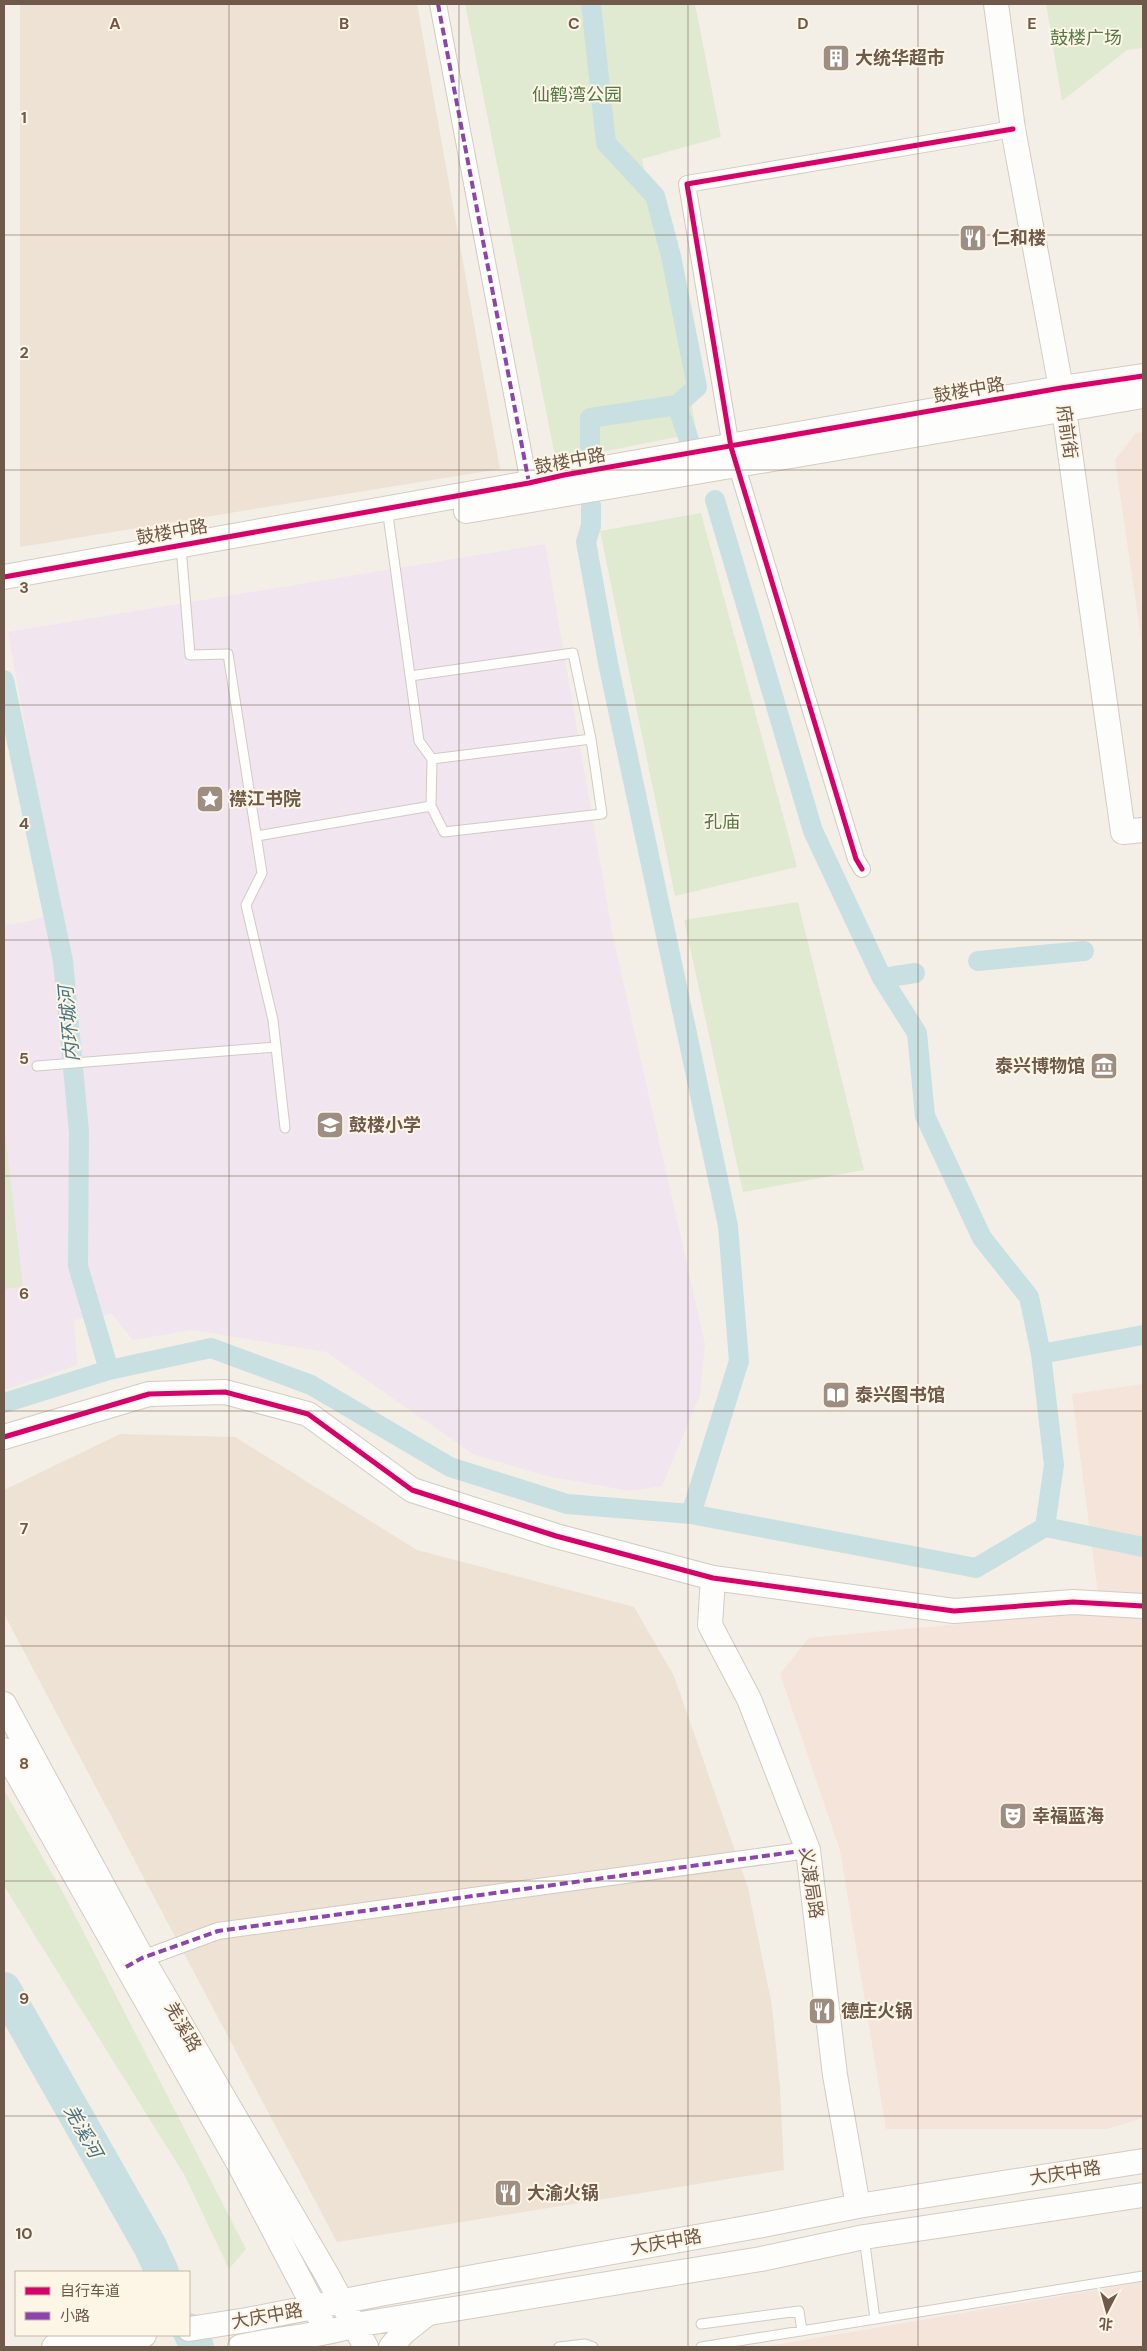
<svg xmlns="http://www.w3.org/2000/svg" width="1147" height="2351" viewBox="0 0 1147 2351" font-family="'DM Sans','Noto Sans SC',sans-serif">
<rect width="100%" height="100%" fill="#f4efe6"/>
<!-- residential -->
<path fill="#ede2d3" d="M20 4H417L500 469 20 547Z
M120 1434 235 1437 417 1550 634 1607 674 1676 748 1888 772 2006 780 2088 784 2170 337 2242 4 1614V1490Z"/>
<!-- commercial -->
<path fill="#f4e4d9" d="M1143 432V651L1115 460 1136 433Z
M1143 1384V2118L1107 2129H886L840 1850 780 1674 809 1638 1088 1612 1098 1593 1072 1394Z
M1143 2282V2347H763Z"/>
<!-- education -->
<path fill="#f1e5ef" d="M545 544 613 937 705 1344 700 1395 662 1486 630 1491 546 1476 473 1454 326 1352 192 1330 133 1340 112 1314 74 1320 77 1365 4 1390V925L30 921 59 912 8 632Z"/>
<!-- green -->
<path fill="#dfead1" d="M465 4H695L721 137 642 159 697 433 556 461Z
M1046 4H1143V48L1127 50 1062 101Z
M701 513 797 867 675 896 600 531Z
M798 902 864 1170 743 1192 684 920Z
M4 1124 23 1287 4 1289Z
M4 1790 65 1896 246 2249 229 2269 185 2176 4 1886Z"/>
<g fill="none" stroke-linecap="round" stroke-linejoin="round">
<!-- canal -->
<path stroke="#c9e0e2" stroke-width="20" d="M677 405 690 443
M590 445V418L677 405 697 387 671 256 655 196 606 143 591 4
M715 500 813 831 882 978 917 1033 925 1116 982 1238 1029 1297 1041 1354
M591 505V526L586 542 608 663 728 1226 739 1361 691 1514
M4 680 63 961 79 1132 78 1266 109 1370
M978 961 1084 951
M882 978 915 973
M4 1403 109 1370 211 1348 311 1385 450 1467 567 1504 691 1514 976 1568 1045 1527 1143 1547
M1045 1527 1054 1465 1041 1354 1143 1335"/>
<!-- river -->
<path stroke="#c9e0e2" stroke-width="34" d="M4 1989 150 2246 162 2272
M189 2330 197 2347"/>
<!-- lane casing -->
<g stroke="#d2cac2" stroke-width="11">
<path id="lane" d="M387 508 419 741 432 759
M181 547 190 655 228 654 262 873 246 905 273 1020 285 1128
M410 676 573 653 591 739
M257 836 431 806 444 832 602 814 591 739 432 759 431 806
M37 1066 276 1047
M864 2237 875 2319
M701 2324 799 2311 802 2331
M559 2347 585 2344 593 2347
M701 2347 1143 2276"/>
</g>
<!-- street casing -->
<g stroke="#d2cac2" stroke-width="18">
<path id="street" d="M438 4 529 483
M862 869 856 859 731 447 687 184 1013 129
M134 1962 218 1931 808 1850"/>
</g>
<!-- secondary casing -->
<g stroke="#d4cbc3" stroke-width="26">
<path id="secondary" d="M996 4 1013 129 1061 388 1123 832 1143 830
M466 511 1143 396
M4 577 529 483 564 475 1061 388 1143 376
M4 1437 149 1394 225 1392 308 1414 412 1490 556 1536 713 1578 954 1611 1073 1602 1143 1606
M713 1578 710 1625 749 1699 808 1850 835 2075 858 2206
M4 1704 142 1958 327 2275 366 2347
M4 1750 239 2164 321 2320
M189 2329 247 2320 385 2293 763 2225 858 2206 1143 2161
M54 2347 144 2335
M240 2347C278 2338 317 2337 355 2325L761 2259 864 2237 1143 2195
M391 2347 404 2332 428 2313"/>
</g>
<!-- lane -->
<use href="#lane" stroke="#fdfdfb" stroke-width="9"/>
<!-- street -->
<use href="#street" stroke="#fdfdfb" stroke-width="16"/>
<!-- secondary -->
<use href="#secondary" stroke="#fdfdfb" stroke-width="24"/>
<!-- quiet -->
<path stroke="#8e44ad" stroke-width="4" stroke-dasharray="8 4" stroke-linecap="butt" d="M438 4 529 483
M126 1967 142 1958 218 1931 808 1850"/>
<!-- cycleway casing -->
<g stroke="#fdf5e6" stroke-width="8">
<path id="cycleway" d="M4 577 529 483 564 475 1061 388 1143 376
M862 869 856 859 731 447 687 184 1013 129
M4 1437 149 1394 225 1392 308 1414 412 1490 556 1536 713 1578 954 1611 1073 1602 1143 1606"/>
</g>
<!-- cycleway -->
<use href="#cycleway" stroke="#d6006c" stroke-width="5"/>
</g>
<!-- grid -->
<path fill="none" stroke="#6f594a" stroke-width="1" stroke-opacity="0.55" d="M229 4V2347M459 4V2347M688 4V2347M918 4V2347M4 235H1143M4 470H1143M4 705H1143M4 940H1143M4 1176H1143M4 1411H1143M4 1646H1143M4 1881H1143M4 2116H1143"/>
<!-- icons -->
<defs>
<g id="building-square" transform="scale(1.4375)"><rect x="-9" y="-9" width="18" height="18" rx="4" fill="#9e8e81" stroke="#fdf5e6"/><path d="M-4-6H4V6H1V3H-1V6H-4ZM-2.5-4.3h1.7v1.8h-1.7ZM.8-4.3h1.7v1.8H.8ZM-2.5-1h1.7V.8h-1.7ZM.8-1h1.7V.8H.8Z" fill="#fff"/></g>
<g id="restaurant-square" transform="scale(1.4375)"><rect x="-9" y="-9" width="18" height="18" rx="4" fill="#9e8e81" stroke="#fdf5e6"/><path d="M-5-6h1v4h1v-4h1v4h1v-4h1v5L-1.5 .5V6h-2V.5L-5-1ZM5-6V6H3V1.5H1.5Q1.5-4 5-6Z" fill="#fff"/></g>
<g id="sight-square" transform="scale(1.4375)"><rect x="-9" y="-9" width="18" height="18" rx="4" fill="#9e8e81" stroke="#fdf5e6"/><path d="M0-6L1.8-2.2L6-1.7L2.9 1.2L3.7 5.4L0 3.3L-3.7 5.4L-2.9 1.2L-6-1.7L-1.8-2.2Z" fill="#fff"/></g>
<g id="museum-square" transform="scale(1.4375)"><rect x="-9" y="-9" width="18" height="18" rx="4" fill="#9e8e81" stroke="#fdf5e6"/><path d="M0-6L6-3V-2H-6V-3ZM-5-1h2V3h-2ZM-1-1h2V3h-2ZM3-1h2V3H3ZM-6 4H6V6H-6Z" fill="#fff"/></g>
<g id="school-square" transform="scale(1.4375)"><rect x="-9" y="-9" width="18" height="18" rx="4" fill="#9e8e81" stroke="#fdf5e6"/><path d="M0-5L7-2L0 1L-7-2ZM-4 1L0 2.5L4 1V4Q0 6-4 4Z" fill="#fff"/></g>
<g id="library-square" transform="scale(1.4375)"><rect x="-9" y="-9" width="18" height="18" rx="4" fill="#9e8e81" stroke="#fdf5e6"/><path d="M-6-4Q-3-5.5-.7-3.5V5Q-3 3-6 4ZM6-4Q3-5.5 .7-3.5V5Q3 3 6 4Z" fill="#fff"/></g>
<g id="theatre-square" transform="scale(1.4375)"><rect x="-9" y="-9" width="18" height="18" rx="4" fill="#9e8e81" stroke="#fdf5e6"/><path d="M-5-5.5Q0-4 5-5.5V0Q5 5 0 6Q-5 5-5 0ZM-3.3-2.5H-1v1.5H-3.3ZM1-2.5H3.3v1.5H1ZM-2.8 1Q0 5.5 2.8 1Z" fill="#fff"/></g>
</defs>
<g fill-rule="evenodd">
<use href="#building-square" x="836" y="58"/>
<use href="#restaurant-square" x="973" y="238"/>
<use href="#sight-square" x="210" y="799"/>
<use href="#museum-square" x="1104" y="1066"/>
<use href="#school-square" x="330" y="1125"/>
<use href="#library-square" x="836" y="1395"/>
<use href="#theatre-square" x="1013" y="1816"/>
<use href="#restaurant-square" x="822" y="2011"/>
<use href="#restaurant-square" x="508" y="2193"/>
</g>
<g text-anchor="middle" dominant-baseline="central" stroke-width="4" stroke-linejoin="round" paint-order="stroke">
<!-- park labels -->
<g font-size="18" fill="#537a45" stroke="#fdf5e6">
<text x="1086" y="38">鼓楼广场</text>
<text x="577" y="95">仙鹤湾公园</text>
<text x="722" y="822">孔庙</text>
</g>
<!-- poi labels -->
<g font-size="18" font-weight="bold" fill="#6f594a" stroke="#fdf5e6" text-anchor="start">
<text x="855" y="58">大统华超市</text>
<text x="992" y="238">仁和楼</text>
<text x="229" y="799">襟江书院</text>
<text x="1085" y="1066" text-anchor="end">泰兴博物馆</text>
<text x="349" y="1125">鼓楼小学</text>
<text x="855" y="1395">泰兴图书馆</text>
<text x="1032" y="1816">幸福蓝海</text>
<text x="841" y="2011">德庄火锅</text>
<text x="527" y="2193">大渝火锅</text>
</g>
<!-- street labels -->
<g font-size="18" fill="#6f594a" stroke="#fdf5e6">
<text transform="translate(969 390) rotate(-10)">鼓楼中路</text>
<text transform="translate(1067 432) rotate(82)">府前街</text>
<text transform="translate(570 461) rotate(-11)">鼓楼中路</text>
<text transform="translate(172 532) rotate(-10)">鼓楼中路</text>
<text transform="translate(811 1883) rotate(81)">义渡局路</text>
<text transform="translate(183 2027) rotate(60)">羌溪路</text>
<text transform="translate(1065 2173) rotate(-9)">大庆中路</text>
<text transform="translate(666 2242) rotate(-10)">大庆中路</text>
<text transform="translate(267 2316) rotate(-10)">大庆中路</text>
</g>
<!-- water labels -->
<g font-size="19" font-style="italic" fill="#467481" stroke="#fdf5e6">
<text transform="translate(69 1024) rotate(-95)">内环城河</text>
<text transform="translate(83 2131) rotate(61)">羌溪河</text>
</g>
</g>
<g font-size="16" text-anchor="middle" font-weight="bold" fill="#6f594a" stroke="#fdf5e6" stroke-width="4" stroke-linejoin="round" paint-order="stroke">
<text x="115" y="29">A</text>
<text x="344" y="29">B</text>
<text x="574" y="29">C</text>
<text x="803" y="29">D</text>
<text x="1032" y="29">E</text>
<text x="24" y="123">1</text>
<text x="24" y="358">2</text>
<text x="24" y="593">3</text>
<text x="24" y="829">4</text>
<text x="24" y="1064">5</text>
<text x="24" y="1299">6</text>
<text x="24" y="1534">7</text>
<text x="24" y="1769">8</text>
<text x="24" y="2004">9</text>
<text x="24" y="2239">10</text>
</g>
<!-- border -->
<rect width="1147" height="2351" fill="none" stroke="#6f594a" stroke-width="10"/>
<!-- legend -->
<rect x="15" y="2271" width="175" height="65" fill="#fdf5e6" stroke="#c4b7a8"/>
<rect x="25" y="2287" width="25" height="8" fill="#d6006c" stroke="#c4b7a8"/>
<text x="60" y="2296" font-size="15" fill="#6f594a">自行车道</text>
<rect x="25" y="2312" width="25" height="8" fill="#8e44ad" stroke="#c4b7a8"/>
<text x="60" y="2321" font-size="15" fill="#6f594a">小路</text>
<!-- north arrow -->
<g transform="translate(1107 2311) rotate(186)" stroke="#fdf5e6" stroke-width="4" paint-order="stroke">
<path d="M0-4L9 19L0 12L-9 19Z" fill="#6f594a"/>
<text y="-8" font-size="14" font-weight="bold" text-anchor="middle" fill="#6f594a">北</text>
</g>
</svg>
